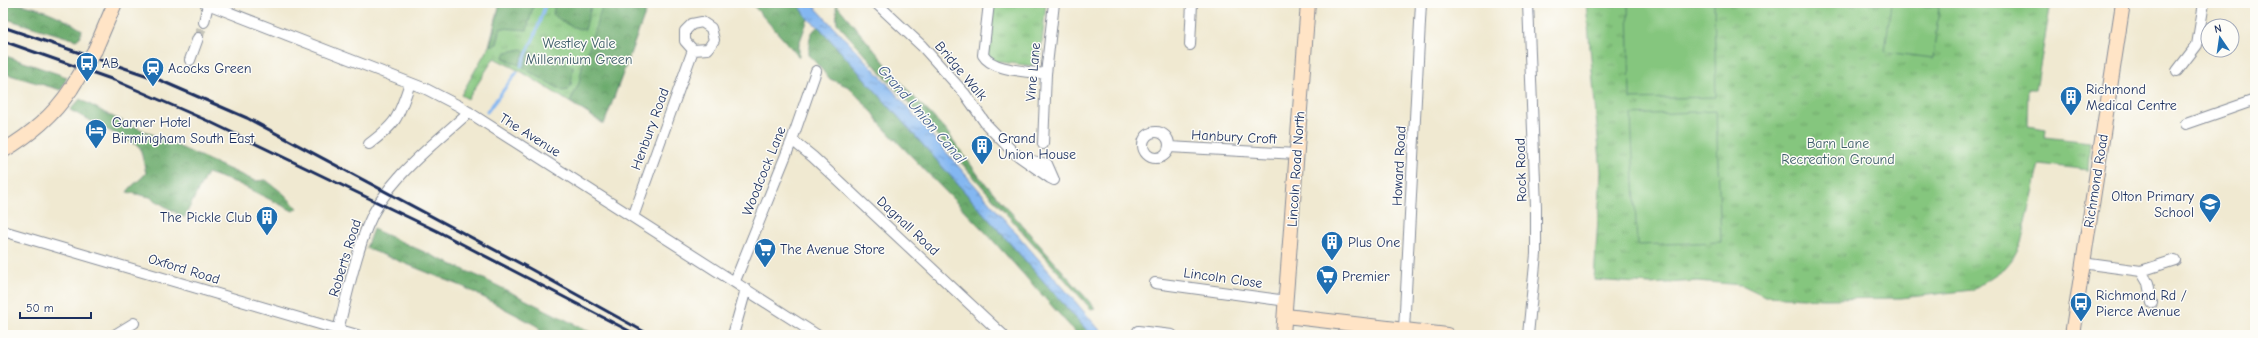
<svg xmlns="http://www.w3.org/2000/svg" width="2258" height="338" viewBox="0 0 2258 338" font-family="'Comic Neue',sans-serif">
<defs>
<pattern id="grass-tufts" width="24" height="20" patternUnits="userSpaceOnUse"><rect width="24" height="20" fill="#85c67e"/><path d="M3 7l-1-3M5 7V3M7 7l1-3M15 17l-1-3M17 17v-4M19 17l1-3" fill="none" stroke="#6ca16a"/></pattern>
<pattern id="forest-crowns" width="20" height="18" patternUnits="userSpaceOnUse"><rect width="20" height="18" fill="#6cab6d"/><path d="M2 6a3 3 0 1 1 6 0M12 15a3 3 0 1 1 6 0" fill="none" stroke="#588c5d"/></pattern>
<pattern id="water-ripples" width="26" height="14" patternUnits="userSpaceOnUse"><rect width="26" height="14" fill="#84b7f1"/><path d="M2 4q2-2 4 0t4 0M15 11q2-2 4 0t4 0" fill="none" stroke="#6b95c6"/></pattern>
</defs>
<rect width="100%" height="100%" fill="#fdfcf7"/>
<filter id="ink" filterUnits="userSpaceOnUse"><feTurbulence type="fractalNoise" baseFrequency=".025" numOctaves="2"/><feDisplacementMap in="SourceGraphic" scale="8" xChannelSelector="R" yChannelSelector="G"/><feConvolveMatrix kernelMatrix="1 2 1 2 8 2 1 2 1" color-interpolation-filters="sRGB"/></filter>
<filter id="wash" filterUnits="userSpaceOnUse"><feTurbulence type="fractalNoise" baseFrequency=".012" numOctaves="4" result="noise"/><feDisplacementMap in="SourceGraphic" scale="16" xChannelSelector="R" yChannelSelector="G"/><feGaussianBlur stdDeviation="0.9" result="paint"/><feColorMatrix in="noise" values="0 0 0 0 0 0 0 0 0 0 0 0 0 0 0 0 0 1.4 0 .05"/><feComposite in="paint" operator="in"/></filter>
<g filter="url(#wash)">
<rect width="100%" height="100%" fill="#f0e9d1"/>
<!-- grass -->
<path fill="url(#grass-tufts)" stroke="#507a6e" d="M500 3H649L604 124 522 72 494 58 468 99 461 95 489 46Z
M993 3H1046L1040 62 1033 66 992 61 987 57Z
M1586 3H2051L2036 89H2028L2027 126 2046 129 2045 137 2090 142 2088 170 2040 164 2021 243 2013 258 2005 268 1972 290 1901 298 1823 299 1765 296 1742 285 1697 281 1650 284 1594 280 1601 172Z"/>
<!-- forest -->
<path fill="url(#forest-crowns)" stroke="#446d66" d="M3 3C31 3 58 14 82 30L80 37 76 40 3 18Z
M500 3H534L527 30 501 28 497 44 490 46Z
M555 3H592L585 30C572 28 563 23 553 14Z
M603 3H649L604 124 570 102 579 83 582 67 590 45Z
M751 3H798L808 19 799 44V57Z
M836 4 909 92 945 129 979 176 1095 308 1091 309 837 23Z
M817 27H819L1091 335H1078L988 235 881 125 874 114 849 87 830 79 809 55C809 44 808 34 817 27Z
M522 49 525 51 519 65 503 58 506 52Z
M530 52 573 66 571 86 568 90 563 91 523 68Z
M3 55 67 77 61 90 3 73Z
M80 99 109 115 255 181 266 180 284 194 297 208 293 211 237 183 207 173 184 218 150 197 127 192C132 184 140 181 146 173L140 147 70 110Z
M373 229 480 277 596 335H543L537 326 464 287 366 248Z"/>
<!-- pitch -->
<path fill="#85c67e" stroke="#507a6e" d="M1628 3H1714L1716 97 1630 99Z
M1891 3 1939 7 1933 58 1885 52Z
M1716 111 1721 242 1637 245 1631 115Z"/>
<!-- water -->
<path fill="url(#water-ripples)" stroke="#5073a8" d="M798 3H811L883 79 1104 335H1091L819 27 808 19Z"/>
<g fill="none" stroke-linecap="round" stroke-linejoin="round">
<!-- stream -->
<path stroke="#84b7f1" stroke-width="3" d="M521 66 535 35 546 3
M487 112 517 72"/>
</g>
</g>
<g filter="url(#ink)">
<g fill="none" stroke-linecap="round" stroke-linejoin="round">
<!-- street-tunnel -->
<path stroke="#c5c4ba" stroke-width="10" stroke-dasharray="10 5" stroke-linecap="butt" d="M198 38 204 22"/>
<!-- street casing -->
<g stroke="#868c98" stroke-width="12">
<path id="street" d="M205 3 426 89 459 106 817 335
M876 3 922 46 965 94 986 124 1013 152 1050 178 1054 180 1047 164 1023 159
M989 3 983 55C992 71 1028 71 1046 74
M204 22 208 4
M1190 45 1192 3
M190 60 198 38
M2177 71 2197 45 2204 3
M2186 124 2255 100
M1143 145a13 13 0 1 1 26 0a13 13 0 1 1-26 0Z
M792 140 813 157 1003 335
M369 144C398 122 398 118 410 83
M1043 144 1046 74 1054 3
M1169 147 1297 154
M633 217 693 50 685 41V31L692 24 702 22 711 28 714 40 708 49 693 50
M3 231 357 335
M2082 263 2141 271 2175 260
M2141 271 2148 283 2152 303
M735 281 792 140 816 71
M1155 283 1287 301
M338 330C347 296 354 260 367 227 385 180 433 145 469 112
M1404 330 1421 3
M1138 331 1172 335
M116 334 134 323
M733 335 746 289
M1528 335 1536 254V207L1528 3"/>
</g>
<!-- secondary casing -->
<g stroke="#868c98" stroke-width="16">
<path id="secondary" d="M95 50 115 3
M3 151C31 134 53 116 71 89
M1286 316 1447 335
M1283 335 1308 3
M2072 335 2123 3"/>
</g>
<!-- street -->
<use href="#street" stroke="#fff" stroke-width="10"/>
<!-- secondary -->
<use href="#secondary" stroke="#ffe4c6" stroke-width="14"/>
<!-- rail -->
<path stroke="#1b2f5e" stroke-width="3" d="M3 27 157 79 247 118 525 266 650 335
M3 41 114 80 208 121 437 231 637 335"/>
<!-- secondary-bridge casing -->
<g stroke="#868c98" stroke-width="16" stroke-linecap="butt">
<path id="secondary-bridge" d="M71 89 95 50"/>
</g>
<!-- secondary-bridge -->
<use href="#secondary-bridge" stroke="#ffe4c6" stroke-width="14"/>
</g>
</g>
<!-- icons -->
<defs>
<g id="bus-pin" transform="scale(1.15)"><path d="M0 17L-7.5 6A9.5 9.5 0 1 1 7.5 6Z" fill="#1f6fb2" stroke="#fdfcf7"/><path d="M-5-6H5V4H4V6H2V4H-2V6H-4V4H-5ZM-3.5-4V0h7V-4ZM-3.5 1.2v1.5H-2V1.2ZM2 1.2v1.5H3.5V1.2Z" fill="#fff"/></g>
<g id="station-pin" transform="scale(1.15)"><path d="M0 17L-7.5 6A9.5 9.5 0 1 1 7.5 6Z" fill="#1f6fb2" stroke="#fdfcf7"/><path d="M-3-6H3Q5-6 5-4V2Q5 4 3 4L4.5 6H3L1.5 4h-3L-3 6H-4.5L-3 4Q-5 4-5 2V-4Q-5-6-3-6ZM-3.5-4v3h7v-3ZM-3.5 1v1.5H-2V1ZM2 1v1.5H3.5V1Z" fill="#fff"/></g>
<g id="building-pin" transform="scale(1.15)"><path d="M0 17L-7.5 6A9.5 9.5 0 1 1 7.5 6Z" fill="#1f6fb2" stroke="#fdfcf7"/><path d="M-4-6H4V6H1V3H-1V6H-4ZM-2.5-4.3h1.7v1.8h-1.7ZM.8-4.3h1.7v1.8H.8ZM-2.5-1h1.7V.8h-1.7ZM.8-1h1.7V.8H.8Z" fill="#fff"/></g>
<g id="hotel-pin" transform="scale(1.15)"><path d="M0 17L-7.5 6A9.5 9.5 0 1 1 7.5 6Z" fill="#1f6fb2" stroke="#fdfcf7"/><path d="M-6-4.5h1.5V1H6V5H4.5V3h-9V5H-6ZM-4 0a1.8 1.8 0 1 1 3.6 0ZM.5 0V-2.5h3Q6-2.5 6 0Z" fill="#fff"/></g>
<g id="school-pin" transform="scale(1.15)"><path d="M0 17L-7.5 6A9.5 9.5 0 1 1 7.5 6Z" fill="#1f6fb2" stroke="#fdfcf7"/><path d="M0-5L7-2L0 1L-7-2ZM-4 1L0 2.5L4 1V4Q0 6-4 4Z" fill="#fff"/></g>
<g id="supermarket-pin" transform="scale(1.15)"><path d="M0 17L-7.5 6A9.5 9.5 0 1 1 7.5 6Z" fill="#1f6fb2" stroke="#fdfcf7"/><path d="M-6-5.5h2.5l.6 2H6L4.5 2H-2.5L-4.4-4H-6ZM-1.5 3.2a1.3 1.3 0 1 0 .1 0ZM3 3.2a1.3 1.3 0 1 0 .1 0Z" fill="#fff"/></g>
</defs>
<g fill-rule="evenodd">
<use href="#bus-pin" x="87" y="63"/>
<use href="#station-pin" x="153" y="68"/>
<use href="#building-pin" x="2071" y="97"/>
<use href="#hotel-pin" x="96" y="130"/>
<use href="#building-pin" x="982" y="146"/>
<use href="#school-pin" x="2210" y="204"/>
<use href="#building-pin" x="267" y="217"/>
<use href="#building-pin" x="1332" y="242"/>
<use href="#supermarket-pin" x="765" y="249"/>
<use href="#supermarket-pin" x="1327" y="276"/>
<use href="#bus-pin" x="2081" y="303"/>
</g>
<g text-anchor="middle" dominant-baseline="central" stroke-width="3" stroke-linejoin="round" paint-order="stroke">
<!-- park labels -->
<g font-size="14" fill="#3b5c68" stroke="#fdfcf7">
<text x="579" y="43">Westley Vale<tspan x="579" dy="16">Millennium Green</tspan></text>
<text x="1838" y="143">Barn Lane<tspan x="1838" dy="16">Recreation Ground</tspan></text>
</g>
<!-- poi labels -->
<g font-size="14" fill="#1b2f5e" stroke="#fdfcf7" text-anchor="start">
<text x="102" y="63">AB</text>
<text x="168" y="68">Acocks Green</text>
<text x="2086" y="89">Richmond<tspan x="2086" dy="16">Medical Centre</tspan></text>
<text x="112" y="122">Garner Hotel<tspan x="112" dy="16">Birmingham South East</tspan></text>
<text x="998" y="138">Grand<tspan x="998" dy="16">Union House</tspan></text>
<text x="2194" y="196" text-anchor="end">Olton Primary<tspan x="2194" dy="16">School</tspan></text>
<text x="252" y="217" text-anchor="end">The Pickle Club</text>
<text x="1348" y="242">Plus One</text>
<text x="780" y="249">The Avenue Store</text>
<text x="1342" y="276">Premier</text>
<text x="2096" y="295">Richmond Rd /<tspan x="2096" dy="16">Pierce Avenue</tspan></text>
</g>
<!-- street labels -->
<g font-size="14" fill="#1b2f5e" stroke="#fdfcf7">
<text transform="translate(961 71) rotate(50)">Bridge Walk</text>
<text transform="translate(1033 72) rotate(-85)">Vine Lane</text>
<text transform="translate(650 129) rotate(-70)">Henbury Road</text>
<text transform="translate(530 135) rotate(32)">The Avenue</text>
<text transform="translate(1234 137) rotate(3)">Hanbury Croft</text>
<text transform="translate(1399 166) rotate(-87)">Howard Road</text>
<text transform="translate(1296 169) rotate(-86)">Lincoln Road North</text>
<text transform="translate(1521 170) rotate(-92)">Rock Road</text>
<text transform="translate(764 171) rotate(-68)">Woodcock Lane</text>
<text transform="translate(2096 181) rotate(-81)">Richmond Road</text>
<text transform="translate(908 226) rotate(43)">Dagnall Road</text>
<text transform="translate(345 258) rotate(-73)">Roberts Road</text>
<text transform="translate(184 269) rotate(17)">Oxford Road</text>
<text transform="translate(1223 278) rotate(8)">Lincoln Close</text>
</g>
<!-- water labels -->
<g font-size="15" font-style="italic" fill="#3a588a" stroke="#fdfcf7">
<text transform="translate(922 114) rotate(49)">Grand Union Canal</text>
</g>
</g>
<!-- margin -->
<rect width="2258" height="338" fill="none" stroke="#fdfcf7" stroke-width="16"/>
<!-- north arrow -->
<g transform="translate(2220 38) rotate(347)"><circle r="19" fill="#fdfcf7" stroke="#a3aaba"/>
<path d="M0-3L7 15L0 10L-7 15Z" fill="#1f6fb2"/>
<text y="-6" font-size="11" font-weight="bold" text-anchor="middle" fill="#1b2f5e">N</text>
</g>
<!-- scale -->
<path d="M20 312v6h71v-6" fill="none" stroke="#1b2f5e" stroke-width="2"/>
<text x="26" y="312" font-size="12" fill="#1b2f5e" stroke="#fdfcf7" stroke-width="3" paint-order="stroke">50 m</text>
</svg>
